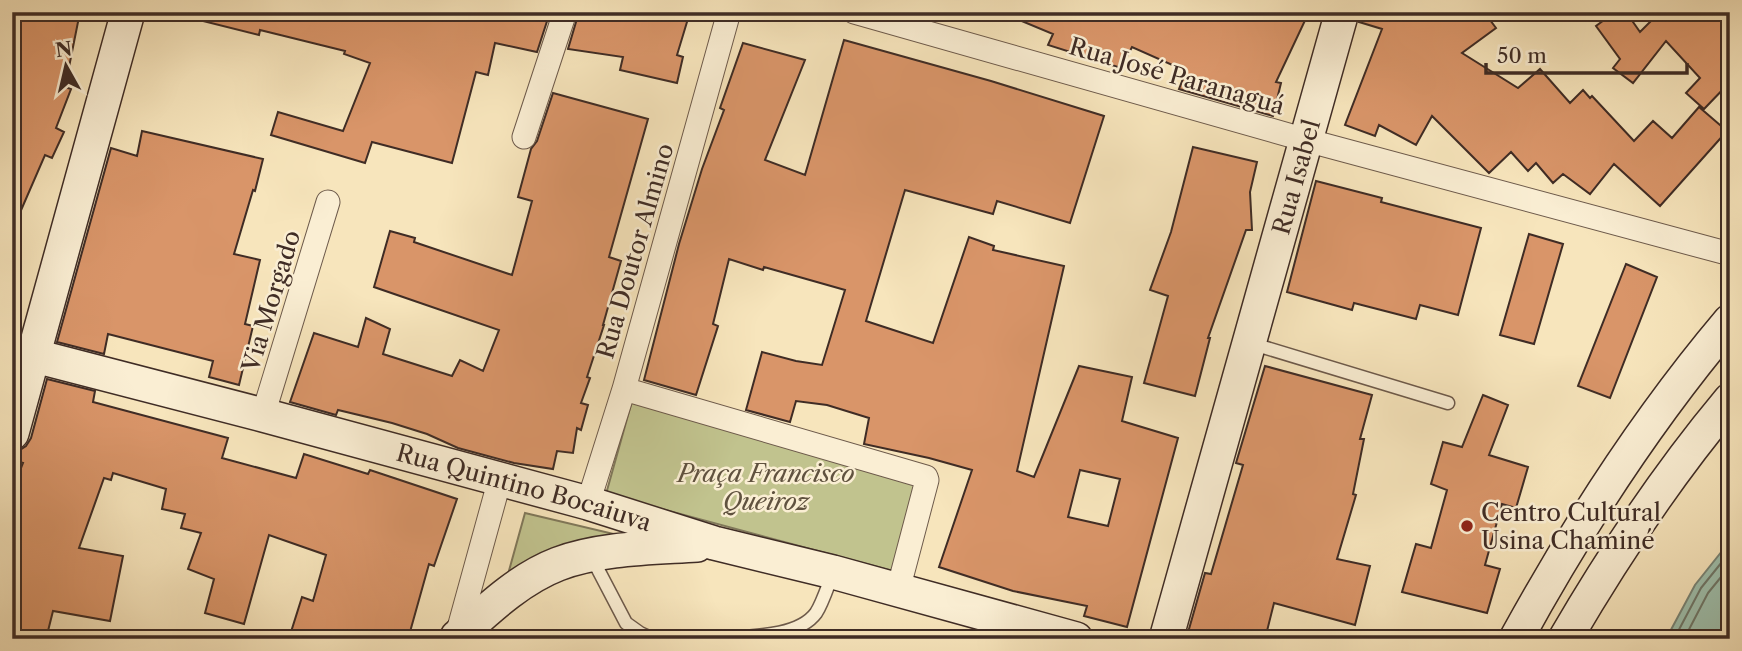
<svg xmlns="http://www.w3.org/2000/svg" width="1742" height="651" viewBox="0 0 1742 651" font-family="'Libre Caslon Text',serif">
<rect width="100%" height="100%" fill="#f7e5bc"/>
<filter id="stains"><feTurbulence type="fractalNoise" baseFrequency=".00286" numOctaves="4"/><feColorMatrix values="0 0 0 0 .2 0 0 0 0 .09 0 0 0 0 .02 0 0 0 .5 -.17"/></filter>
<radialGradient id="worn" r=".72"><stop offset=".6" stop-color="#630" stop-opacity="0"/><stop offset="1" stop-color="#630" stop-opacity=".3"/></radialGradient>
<!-- green -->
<path fill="#c1c38e" stroke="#80785a" stroke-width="2" d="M632 401 925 480 900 573 606 494Z
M525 513 618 535 505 585Z"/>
<!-- water -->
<path fill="#9ebfac" stroke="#788476" stroke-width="2" d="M1730 541V639H1666L1695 585Z"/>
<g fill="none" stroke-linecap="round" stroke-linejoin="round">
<!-- shore -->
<path stroke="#6e7668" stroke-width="2" d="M1674 639 1701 588 1730 552
M1684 639 1708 593 1730 566"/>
</g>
<!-- building -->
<path fill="#d99569" stroke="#3f2c25" stroke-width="2" fill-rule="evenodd" d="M12 12H80L65 87 71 89 56 128 64 132 52 158 45 155 12 231Z
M200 12H550L537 52 495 43 488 75 476 72 452 163 372 142 365 163 271 135 278 112 343 131 370 63 344 54 345 51 260 30 259 35 199 20Z
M579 12H690L677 55 683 57 677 83 620 70 623 57 568 49Z
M1000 12H1309L1276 82 1281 83 1273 116 1179 89 1186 71 1132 47 1121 68 1048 45 1053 34Z
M1361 12H1484L1496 28 1462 53 1518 88 1540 69 1570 103 1583 90 1590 98 1592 96 1634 141 1653 121 1672 138 1699 107 1727 131 1660 206 1614 164 1590 194 1563 174 1553 183 1536 163 1528 171 1511 152 1489 173 1432 116 1416 145 1379 125 1375 136 1345 125 1382 29 1359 22Z
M1615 12H1626L1640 32 1660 12H1730V82L1704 109 1686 93 1700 78 1666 41 1633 83 1613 68 1620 59 1596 26Z
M844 40 991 81 1104 116 1070 223 997 201 993 214 905 190 866 321 933 343 969 237 994 246 993 250 1064 266 1017 471 1034 477 1079 366 1132 377 1122 421 1178 438 1127 627 1084 616 1087 606 1013 591 939 567 972 470 929 458 864 444 869 418 827 405 796 401 790 422 746 410 762 352 796 361 822 365 845 290 764 267 763 270 729 259 713 324 718 326 696 395 644 380 679 244 702 169 724 110 720 108 743 43 805 60 765 160 805 175ZM1080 470 1120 479 1108 526 1068 517Z
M553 93 648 119 609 257 621 261 603 325H604L587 377 590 378 581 403 588 405 581 430 577 428 573 453 557 451 553 469 514 463 458 448 427 434 392 423 338 410 336 415 290 402 314 333 358 347 366 318 390 329 383 354 452 376 460 360 483 371 499 330 374 287 390 231 415 238 414 242 512 275 532 201 518 197 531 149 537 141Z
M142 131 263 159 255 191 253 190 234 254 260 260 245 324 253 326 239 385 209 377 213 361 108 334 104 354 57 342 111 148 137 156Z
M1193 147 1257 162 1250 192 1252 230H1246L1208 338H1210L1195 396 1144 383 1168 296 1150 290 1171 232Z
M1316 181 1382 198 1381 202 1481 228 1458 315 1420 305 1416 319 1354 303 1352 310 1287 292Z
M1529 234 1563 244 1534 344 1500 335Z
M1626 264 1657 277 1610 398 1578 386Z
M1265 366 1372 395 1360 439H1364L1353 494 1356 495 1337 559 1370 566 1355 625 1274 603 1265 639H1199L1187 636 1205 573 1211 574 1243 465 1236 463Z
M47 379 95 391 93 402 228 438 222 458 296 478 304 454 368 474 370 470 457 499 434 566 429 564 408 639H295L296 634 291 632 302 597 313 601 326 555 269 535 244 624 205 613 214 579 188 569 201 533 181 528 185 514 162 509 166 489 113 473 111 480 104 478 79 548 123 556 110 621 53 611 46 639H12V491L23 463 16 461 20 450 26 446 31 438Z
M1483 395 1508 405 1489 455 1528 467 1516 508 1502 504 1485 565 1500 569 1487 613 1402 592 1416 544 1431 548 1447 490 1431 484 1443 442 1462 447Z"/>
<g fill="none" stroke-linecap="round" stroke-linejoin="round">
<!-- lane casing -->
<g stroke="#6d5a4b" stroke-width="15">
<path id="lane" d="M1250 343 1448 403
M592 558 626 623 640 633 653 639
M713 639C743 636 797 639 816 613 823 602 828 585 833 573"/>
</g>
<!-- street casing -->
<g stroke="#6d5a4b" stroke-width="25">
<path id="street" d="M854 12 1306 140 1730 254
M524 137 565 12
M624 389 926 477 927 480 898 590
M263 415 328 202
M588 503 624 389 729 12
M457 635 500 479"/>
</g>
<!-- secondary casing -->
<g stroke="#3f2c25" stroke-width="36">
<g id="secondary">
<path id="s1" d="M12 350 263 415 588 503 714 543 833 572 1076 639"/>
<path d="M12 433 128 12"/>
<path d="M457 637C487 610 519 579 558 564 601 548 652 548 697 545"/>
<path id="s2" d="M1166 639 1342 12"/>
<path d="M1516 639C1578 526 1647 419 1730 321"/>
<path d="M1565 639C1614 555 1668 474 1730 400"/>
</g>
</g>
<!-- lane -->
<use href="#lane" stroke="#faeed3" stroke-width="12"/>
<!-- street -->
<use href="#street" stroke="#faeed3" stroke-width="23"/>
<!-- secondary -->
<use href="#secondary" stroke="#faeed3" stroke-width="33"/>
</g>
<!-- markers -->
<circle fill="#8f2418" stroke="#faeed3" stroke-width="2.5" cx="1467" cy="526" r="7"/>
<g text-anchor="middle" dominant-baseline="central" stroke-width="5" stroke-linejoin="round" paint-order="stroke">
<!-- street labels -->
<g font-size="24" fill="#3f2c25" stroke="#faeed3">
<text transform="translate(1177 76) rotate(16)">Rua José Paranaguá</text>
<text stroke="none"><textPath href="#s2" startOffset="480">Rua Isabel</textPath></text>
<text transform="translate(635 251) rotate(-74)">Rua Doutor Almino</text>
<text transform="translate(271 301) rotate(-73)">Via Morgado</text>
<text stroke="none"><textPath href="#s1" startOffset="530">Rua Quintino Bocaiuva</textPath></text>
</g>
<!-- park labels -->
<g font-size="24" font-style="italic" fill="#60523f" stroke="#faeed3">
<text x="766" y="473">Praça Francisco<tspan x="766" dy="28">Queiroz</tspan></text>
</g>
<!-- poi labels -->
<g font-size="24" fill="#3f2c25" stroke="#faeed3" text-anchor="start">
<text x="1481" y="512">Centro Cultural<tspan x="1481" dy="28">Usina Chaminé</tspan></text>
</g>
</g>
<!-- margin -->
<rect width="1742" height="651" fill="none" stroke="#f7e5bc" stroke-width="42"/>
<rect x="14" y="14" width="1714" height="623" fill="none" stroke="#3f2c25" stroke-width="3.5"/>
<rect x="21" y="21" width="1700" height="609" fill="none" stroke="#3f2c25" stroke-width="2"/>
<!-- north arrow -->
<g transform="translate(66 66) rotate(352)" stroke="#faeed3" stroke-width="5" paint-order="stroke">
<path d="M0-5L12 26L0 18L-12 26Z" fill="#3f2c25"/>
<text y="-10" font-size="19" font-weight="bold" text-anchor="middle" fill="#3f2c25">N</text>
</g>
<!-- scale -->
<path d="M1486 63v10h201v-10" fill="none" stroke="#3f2c25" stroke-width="3.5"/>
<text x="1497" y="63" font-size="21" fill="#3f2c25" stroke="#faeed3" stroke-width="5" paint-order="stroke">50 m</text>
<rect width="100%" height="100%" filter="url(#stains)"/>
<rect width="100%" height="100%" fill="url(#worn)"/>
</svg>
